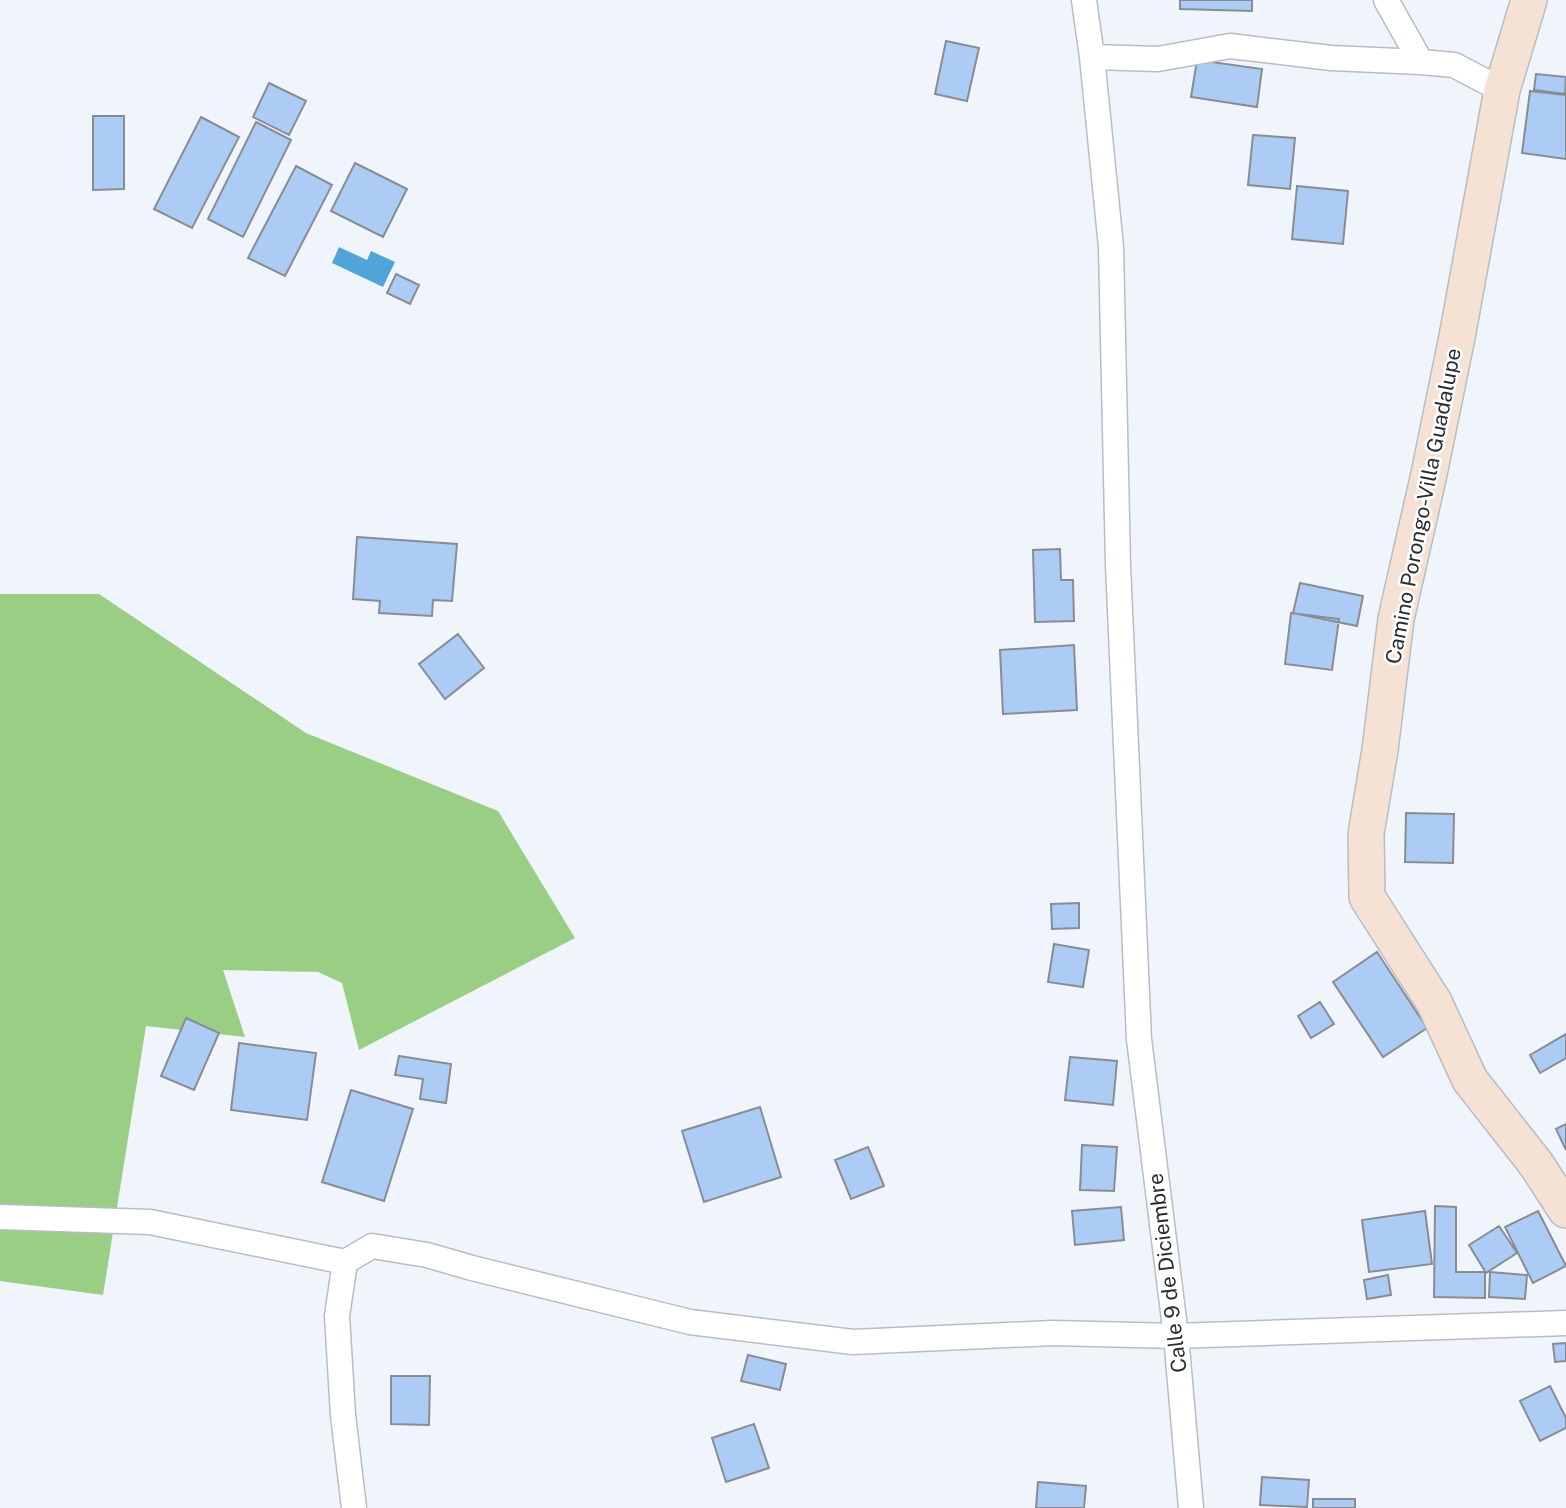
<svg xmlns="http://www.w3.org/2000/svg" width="1566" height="1508" viewBox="0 0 1566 1508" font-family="'Public Sans',sans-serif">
<rect width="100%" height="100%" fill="#f0f5fc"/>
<!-- forest -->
<path fill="#9ace84" d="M0 594H99L306 733 498 811 575 938 359 1050 342 983 318 972 223 970 245 1037 146 1026 103 1295 0 1281Z"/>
<!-- water -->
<path fill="#50a4d9" d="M339 247 367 260 371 251 395 262 383 287 332 263Z"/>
<!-- building -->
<path fill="#accbf5" stroke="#888d93" stroke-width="2" d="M1180 0H1252V11L1180 9Z
M946 41 979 48 967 101 935 94Z
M1197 60 1262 69 1257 107 1191 97Z
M1536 74 1566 77 1565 94 1534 90Z
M269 83 306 101 289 135 253 117Z
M1530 91 1566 95V159L1522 153Z
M93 116H124V189L93 190Z
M201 117 239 137 192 228 154 209Z
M256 122 291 140 243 237 208 219Z
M1253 135 1295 138 1290 189 1248 185Z
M355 163 407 189 383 237 331 211Z
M296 166 332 185 285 276 248 258Z
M1297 186 1348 191 1343 244 1292 239Z
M396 274 419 285 410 304 387 293Z
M357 537 457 544 452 601 433 600 432 616 379 613 380 601 353 599Z
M1060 549 1061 580H1073L1074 621 1035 622 1033 550Z
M1300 583 1363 596 1357 626 1293 613Z
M1291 613 1339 619 1332 670 1285 664Z
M458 634 484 668 445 699 419 664Z
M1074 645 1077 710 1003 714 1000 650Z
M1406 813 1454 814 1453 863 1405 862Z
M1079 903V928L1052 929 1051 904Z
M1054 944 1089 950 1083 987 1048 982Z
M1377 952 1427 1028 1383 1057 1333 982Z
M1320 1002 1334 1024 1311 1038 1298 1016Z
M186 1018 219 1033 194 1090 161 1076Z
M1566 1034V1058L1540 1073 1530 1055Z
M239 1043 316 1053 307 1120 231 1110Z
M399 1056 451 1064 446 1103 420 1099 423 1079 395 1075Z
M1070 1057 1117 1061 1113 1105 1065 1100Z
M351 1090 413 1109 384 1201 322 1182Z
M760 1107 781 1177 704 1202 682 1131Z
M1566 1124V1150L1556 1129Z
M1082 1145 1117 1147 1114 1191 1080 1190Z
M868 1147 884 1186 851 1199 835 1160Z
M1435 1206 1456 1207V1272H1485V1298L1434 1297Z
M1121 1207 1124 1240 1075 1245 1072 1211Z
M1425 1211 1432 1264 1369 1272 1362 1220Z
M1538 1211 1566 1266 1533 1283 1505 1227Z
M1499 1226 1517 1253 1486 1273 1469 1245Z
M1490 1272 1527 1275 1525 1299 1489 1297Z
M1388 1275 1391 1295 1367 1299 1364 1280Z
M1566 1343V1361L1555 1362 1553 1344Z
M748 1355 786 1364 780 1390 741 1381Z
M391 1376H430L429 1425 391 1424Z
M1550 1386 1566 1418V1428L1540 1441 1520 1401Z
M754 1424 769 1468 726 1482 712 1438Z
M1262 1477 1309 1480 1307 1507 1260 1505Z
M1038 1482 1086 1486 1084 1508H1036Z
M1313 1499H1355V1508H1313Z"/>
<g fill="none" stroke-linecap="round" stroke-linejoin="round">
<!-- street casing -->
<g stroke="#b8bdc4" stroke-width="27">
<path id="street" d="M1084 0 1092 57 1111 247 1118 565 1139 1039 1176 1336 1191 1508
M1386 0 1421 62
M1092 57 1158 59 1230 46 1331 58 1421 62 1454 65 1502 90
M0 1217 150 1222 345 1262
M354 1508 343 1415 337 1316 345 1262 372 1246 427 1255 472 1268 690 1322 853 1342 1053 1333 1176 1336 1566 1323"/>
</g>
<!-- secondary casing -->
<g stroke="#b8bdc4" stroke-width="38">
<path id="secondary" d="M1529 0 1502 90 1457 337 1429 474 1396 619 1380 750 1366 834 1367 897 1434 1002 1470 1080 1536 1164 1566 1210"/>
</g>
<!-- street -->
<use href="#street" stroke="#fff" stroke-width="24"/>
<!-- secondary -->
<use href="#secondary" stroke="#f6e2d4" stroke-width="35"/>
</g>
<g text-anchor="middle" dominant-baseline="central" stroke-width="5" stroke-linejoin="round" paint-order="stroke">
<!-- street labels -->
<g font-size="21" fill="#2a2c2f" stroke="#fff">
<text transform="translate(1423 506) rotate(-79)">Camino Porongo-Villa Guadalupe</text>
<text transform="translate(1167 1273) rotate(-97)">Calle 9 de Diciembre</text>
</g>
</g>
</svg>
